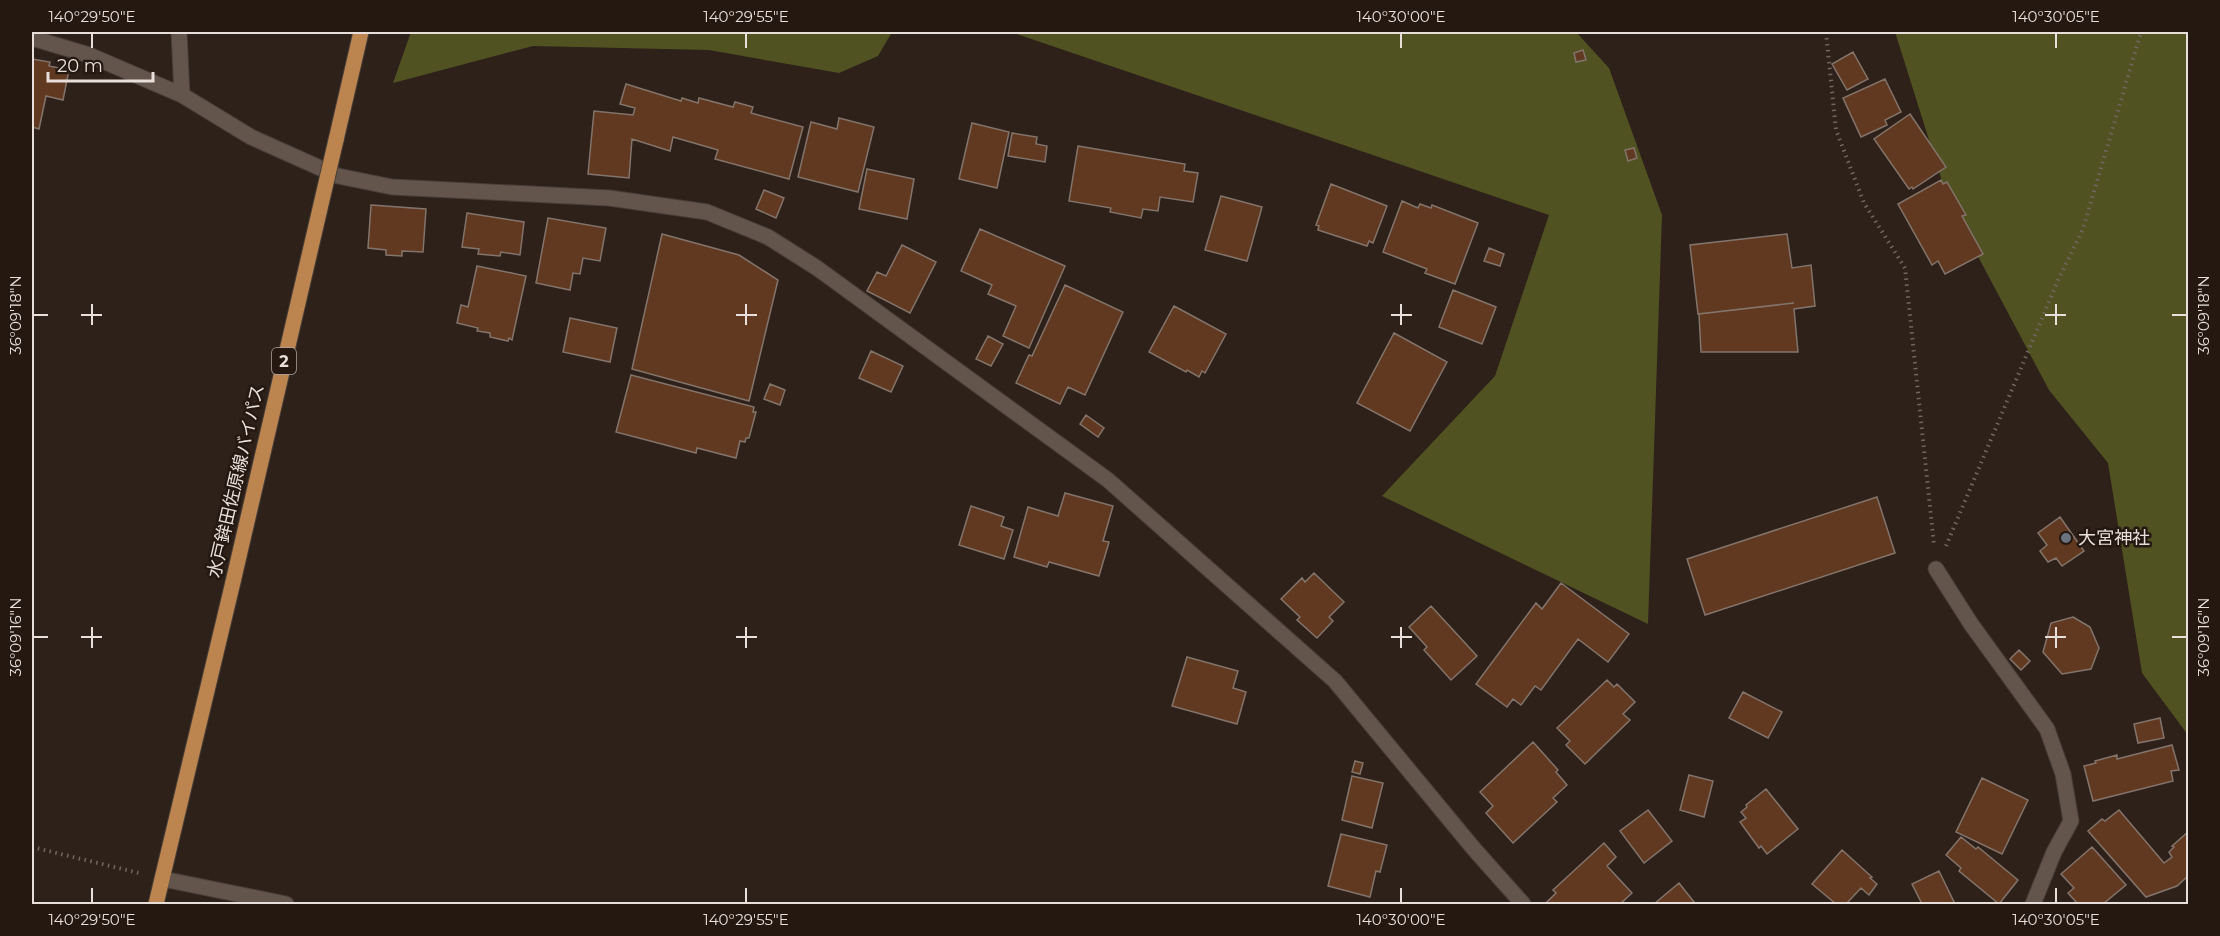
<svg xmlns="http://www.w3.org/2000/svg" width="2220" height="936" viewBox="0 0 2220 936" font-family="Montserrat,'Noto Sans JP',sans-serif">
<rect width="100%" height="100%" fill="#2e211a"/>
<!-- forest -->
<path fill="#505222" d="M411 32H892L878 56 839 73 709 50 533 46 393 83Z
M1011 32H1576L1609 68 1662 215 1648 624 1382 496 1495 376 1549 215Z
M1895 32H2188V735L2142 673 2108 463 2049 390 1948 200Z"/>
<!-- building -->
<path fill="#613920" stroke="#83746b" stroke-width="1.5" d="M1583 50 1586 60 1576 62 1574 53Z
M1853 52 1868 79 1847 90 1832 64Z
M32 59 50 62 49 66 69 70 63 100 46 96 39 129 32 127Z
M1885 79 1901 112 1885 120 1887 125 1861 137 1843 98Z
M626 84 681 101 682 98 698 103 699 98 733 107 735 102 753 107 751 113 803 127 789 179 715 159 718 150 673 137 670 151 632 139 629 178 588 174 594 111 633 115 635 108 620 104Z
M1910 114 1946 167 1913 189 1912 187 1909 189 1874 139Z
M839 118 874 127 858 192 798 177 811 122 837 129Z
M972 123 1009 132 997 188 959 179Z
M1012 133 1037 137 1036 144 1047 146 1045 162 1008 156Z
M1078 146 1185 164 1184 171 1198 173 1193 202 1160 197 1158 211 1143 209 1141 218 1110 212 1111 208 1069 201Z
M1634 148 1637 158 1628 161 1625 150Z
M867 169 914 179 907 219 859 209Z
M1941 180 1943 184 1947 182 1966 215 1962 216 1983 254 1945 274 1938 261 1932 265 1898 204Z
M1331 184 1387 206 1373 243 1369 241 1367 246 1318 230 1319 226 1316 225Z
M764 190 784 198 776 218 756 209Z
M1221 196 1262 207 1247 261 1205 250Z
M1402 201 1418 208 1420 204 1431 208 1432 205 1478 223 1455 284 1425 273 1427 269 1383 252Z
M371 205 426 209 423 252 402 251V256L386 255V250L368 248Z
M467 213 524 222 520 255 501 252 500 256 478 254 479 249 462 247Z
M548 218 606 228 600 261 583 258 580 274 573 273 570 290 536 283Z
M980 229 1065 266 1029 348 1003 336 1016 306 988 294 992 285 961 271Z
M662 234 739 255 778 280 749 401 632 369Z
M1787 234 1792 268 1811 265 1815 306 1794 309 1798 352H1701L1699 314 1794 303 1698 314 1690 245Z
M902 245 936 262 910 313 867 291 877 272 886 276Z
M1489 248 1504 254 1500 266 1484 261Z
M477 266 526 276 512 340 509 338 508 341 490 337V333L477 331 478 328 457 323 461 305 468 307Z
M1065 285 1123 312 1085 395 1068 387 1060 404 1016 383 1029 355 1032 356Z
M1453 290 1496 307 1482 344 1439 327Z
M1174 306 1226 334 1205 373 1202 371 1199 377 1187 370 1186 372 1149 352Z
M570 318 617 328 610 362 563 352Z
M1394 333 1447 362 1410 431 1357 403Z
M988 336 1003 344 991 366 976 359Z
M871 351 903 366 891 392 859 378Z
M631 375 754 407 753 412H756L749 438H746L745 442 740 441 736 458 697 448 696 453 616 432Z
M770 384 785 390 780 405 764 399Z
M1086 415 1104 428 1098 437 1080 424Z
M1065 493 1113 506 1103 541 1109 542 1099 576 1049 562 1047 567 1014 557 1028 507 1058 516Z
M1877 497 1895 553 1705 615 1687 559Z
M971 506 1004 517 1001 526 1013 530 1004 559 959 545Z
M2060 517 2084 551 2062 566 2056 558 2048 562 2040 551 2047 545 2038 533Z
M1314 573 1344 602 1329 617 1333 621 1317 638 1297 620 1300 617 1281 599 1302 578 1305 582Z
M1561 583 1629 634 1608 662 1578 639 1541 690 1535 686 1521 705 1513 699 1507 707 1476 684 1536 603 1542 609Z
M1431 606 1477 656 1451 680 1424 650 1427 647 1409 627Z
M2073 617 2090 627 2099 648 2091 669 2062 674 2043 652 2051 623Z
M2019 650 2030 661 2021 670 2010 659Z
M1187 657 1238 671 1233 688 1246 692 1237 724 1172 706Z
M1607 680 1614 687 1617 684 1635 702 1623 714 1630 720 1585 764 1566 745 1570 741 1557 728Z
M1743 692 1782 712 1768 738 1729 718Z
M2160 718 2164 738 2138 743 2134 724Z
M1533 742 1558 770 1556 772 1567 785 1553 798 1557 802 1513 843 1486 813 1493 806 1480 792Z
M2172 745 2179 770 2171 771 2173 781 2093 801 2084 766 2096 763 2095 761 2117 755V759Z
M1355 761 1363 763 1360 774 1352 772Z
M1689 775 1713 781 1704 817 1680 810Z
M1352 776 1383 783 1372 828 1342 820Z
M1982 778 2028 800 2002 854 1956 832Z
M1766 789 1798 829 1767 854 1761 846 1759 848 1740 822 1746 818 1741 812 1747 807 1746 805Z
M1648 810 1672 841 1644 863 1620 831Z
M2119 810 2164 863 2172 857 2169 852 2174 847 2172 846 2188 832V876L2177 886 2146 897 2088 831 2102 819 2105 821Z
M1341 834 1387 845 1380 872 1376 871 1370 897 1328 886Z
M1961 837 1976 849 1978 847 2018 880 1999 904 1959 871 1961 868 1946 855Z
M1604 843 1616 857 1607 866 1632 893 1620 904H1550L1547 902 1556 893 1553 890Z
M2092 847 2126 885 2103 904H2078L2068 893 2074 888 2061 874Z
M1842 850 1872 877 1870 878 1877 884 1869 895 1861 888 1846 904H1836L1812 884Z
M1939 871 1955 904H1922L1912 884Z
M1679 883 1694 902 1690 904H1654Z"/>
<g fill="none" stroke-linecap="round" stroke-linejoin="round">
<!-- minor casing -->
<g stroke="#483e38" stroke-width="17">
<path id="minor" d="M179 32 182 95
M32 38 89 55 182 95 251 137 338 176 392 187 609 198 707 212 768 237 817 268 1108 480 1335 681 1474 849 1523 904
M1936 569 1971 624 2047 729 2063 774 2071 821 2054 852 2033 904
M163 879 286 904"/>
</g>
<!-- primary casing -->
<g stroke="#483e38" stroke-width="17">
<path id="primary" d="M336 140 361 32
M156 904 233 582"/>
</g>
<!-- path -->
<path stroke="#716660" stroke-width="4" stroke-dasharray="1.5 4.5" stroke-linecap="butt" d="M1826 32 1836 130 1864 203 1905 268 1934 545
M1946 546 2059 278 2083 229 2141 32
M32 847 139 873"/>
<!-- minor -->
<use href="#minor" stroke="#63544c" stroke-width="15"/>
<!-- primary -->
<use href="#primary" stroke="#bc854f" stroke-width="15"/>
<!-- primary-bridge casing -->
<g stroke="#483e38" stroke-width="17" stroke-linecap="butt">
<path id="primary-bridge" d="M233 582 336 140"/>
</g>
<!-- primary-bridge -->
<use href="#primary-bridge" stroke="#bc854f" stroke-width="15"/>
</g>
<!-- ticks -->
<path fill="none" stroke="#e8dfda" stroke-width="2" d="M92 33V48M746 33V48M1401 33V48M2056 33V48M92 304V325M746 304V325M1401 304V325M2056 304V325M33 315H48M81 315H102M736 315H757M1391 315H1412M2045 315H2066M2172 315H2187M92 627V648M746 627V648M1401 627V648M2056 627V648M33 637H48M81 637H102M736 637H757M1391 637H1412M2045 637H2066M2172 637H2187M92 888V903M746 888V903M1401 888V903M2056 888V903"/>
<!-- markers -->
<circle fill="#6b7280" stroke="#241811" stroke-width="2" cx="2066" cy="538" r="6"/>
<g text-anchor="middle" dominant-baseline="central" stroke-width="5" stroke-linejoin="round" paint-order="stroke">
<!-- shield labels -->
<rect fill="#241811" stroke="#ada39e" stroke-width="1.5" x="272" y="348" width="24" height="26" rx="4.5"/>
<g font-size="16" font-weight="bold" fill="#e8dfda">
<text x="284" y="361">2</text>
</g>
<!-- street labels -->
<g font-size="18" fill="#e8dfda" stroke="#241811">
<text transform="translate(236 481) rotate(-77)">水戸鉾田佐原線バイパス</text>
</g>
<!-- poi labels -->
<g font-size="18" fill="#e8dfda" stroke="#241811" text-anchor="start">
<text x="2078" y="538">大宮神社</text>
</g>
</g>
<!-- border -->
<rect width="2220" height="936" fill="none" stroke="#241811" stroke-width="66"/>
<!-- scale -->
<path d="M48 72v9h105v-9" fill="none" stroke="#e8dfda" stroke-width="3"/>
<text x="57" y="72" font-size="18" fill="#e8dfda" stroke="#241811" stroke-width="4.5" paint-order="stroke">20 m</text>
<rect x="33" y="33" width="2154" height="870" fill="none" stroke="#e8dfda" stroke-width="2"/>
<g font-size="15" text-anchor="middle" fill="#e8dfda">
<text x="92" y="22">140°29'50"E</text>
<text x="746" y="22">140°29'55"E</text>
<text x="1401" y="22">140°30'00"E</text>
<text x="2056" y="22">140°30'05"E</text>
<text transform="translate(16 315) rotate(-90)" y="5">36°09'18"N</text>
<text transform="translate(2204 315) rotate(-90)" y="5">36°09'18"N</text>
<text transform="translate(16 637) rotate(-90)" y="5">36°09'16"N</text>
<text transform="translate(2204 637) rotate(-90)" y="5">36°09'16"N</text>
<text x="92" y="925">140°29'50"E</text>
<text x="746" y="925">140°29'55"E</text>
<text x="1401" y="925">140°30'00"E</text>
<text x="2056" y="925">140°30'05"E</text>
</g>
</svg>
